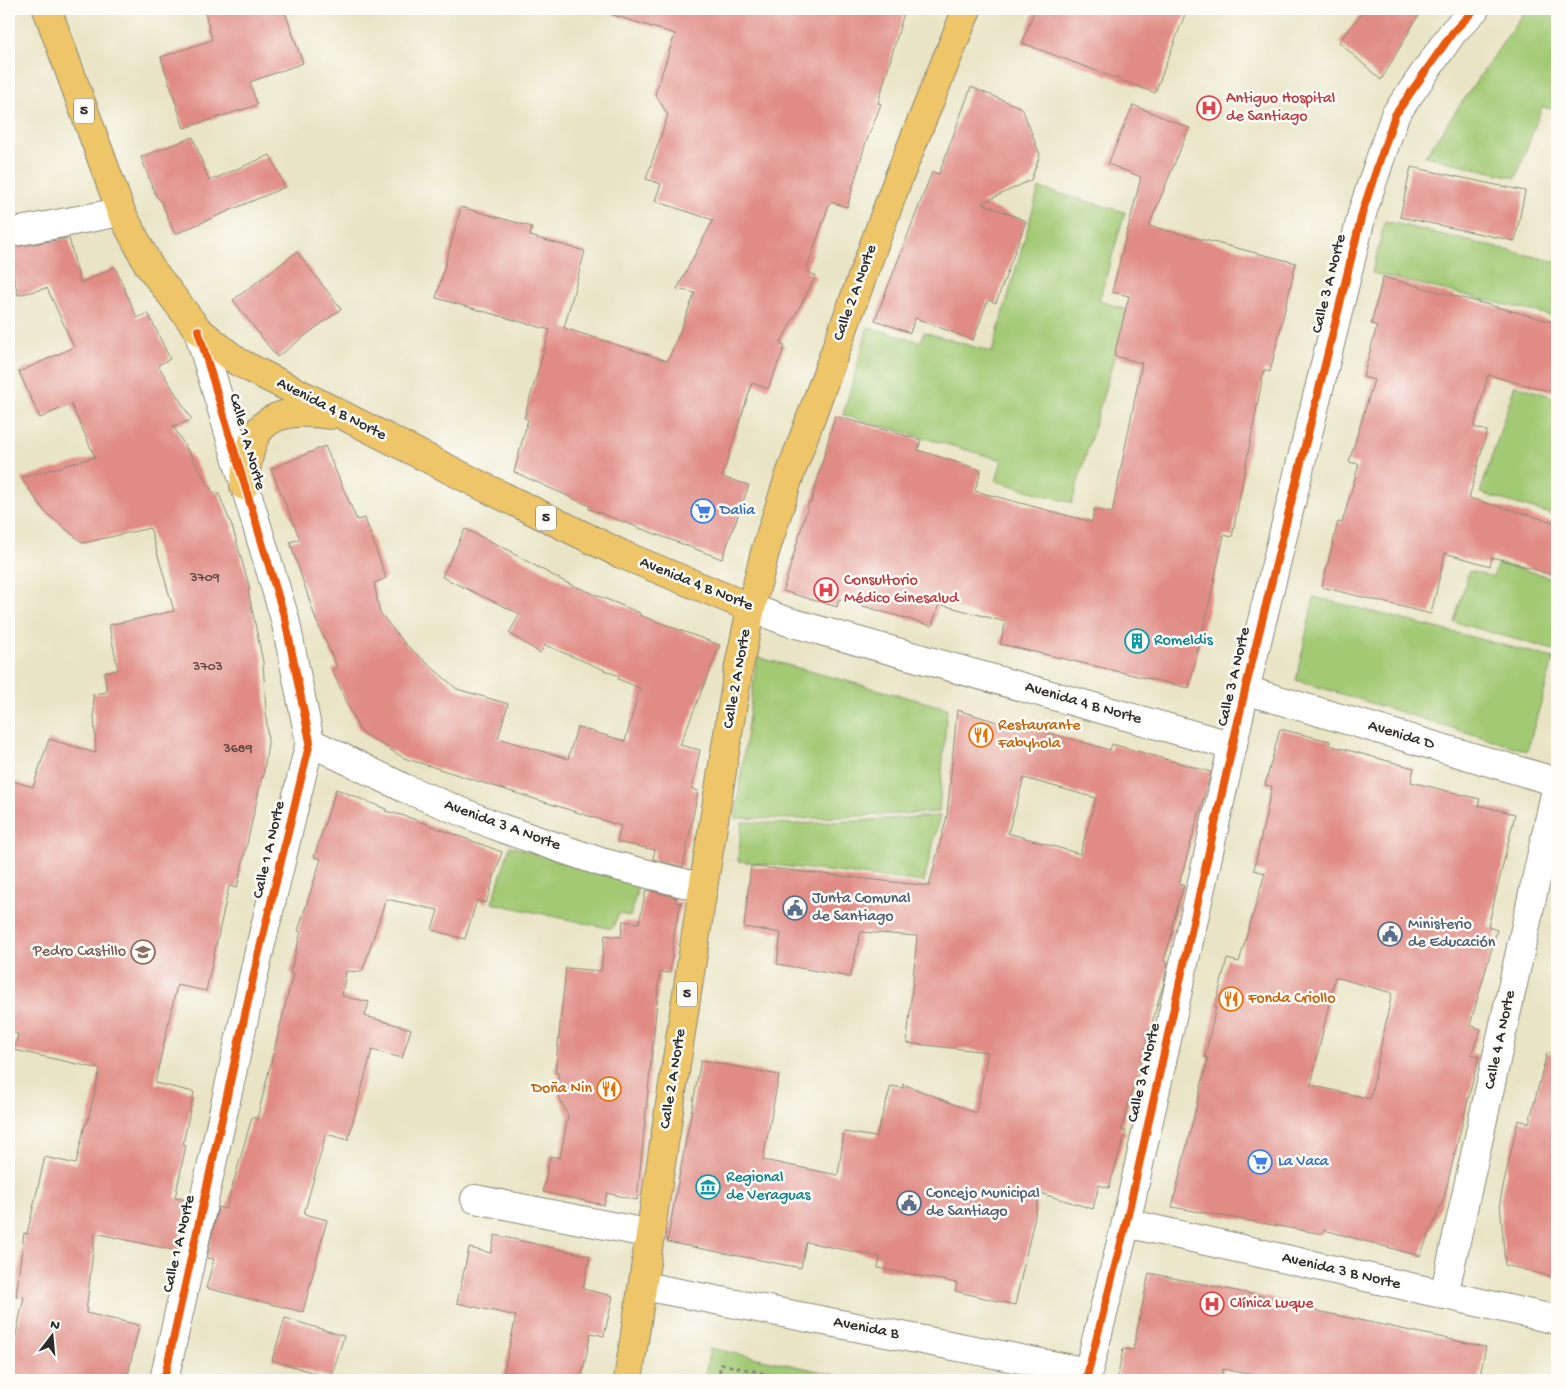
<svg xmlns="http://www.w3.org/2000/svg" width="1566" height="1389" viewBox="0 0 1566 1389" font-family="'Gochi Hand',sans-serif">
<rect width="100%" height="100%" fill="#fdfcf7"/>
<filter id="ink" filterUnits="userSpaceOnUse"><feTurbulence type="fractalNoise" baseFrequency=".02" numOctaves="2"/><feDisplacementMap in="SourceGraphic" scale="10" xChannelSelector="R" yChannelSelector="G"/><feConvolveMatrix kernelMatrix="1 2 1 2 8 2 1 2 1" color-interpolation-filters="sRGB"/></filter>
<filter id="wash" filterUnits="userSpaceOnUse"><feTurbulence type="fractalNoise" baseFrequency=".0096" numOctaves="4" result="noise"/><feDisplacementMap in="SourceGraphic" scale="20" xChannelSelector="R" yChannelSelector="G"/><feGaussianBlur stdDeviation="1.12" result="paint"/><feColorMatrix in="noise" values="0 0 0 0 0 0 0 0 0 0 0 0 0 0 0 0 0 1.4 0 .05"/><feComposite in="paint" operator="in"/></filter>
<g filter="url(#wash)">
<rect width="100%" height="100%" fill="#e9e4c5"/>
<!-- green -->
<path fill="#a2c973" stroke="#667a4f" d="M1526 9H1557V110L1542 107 1516 178 1425 156Z
M1039 188 1125 212 1099 301 1128 310 1072 503 996 481 1002 460 843 415 868 327 921 342 924 332 992 352Z
M1385 221 1557 262V317L1372 273Z
M1515 385 1557 398V516L1480 493Z
M1498 563 1557 579V651L1454 622 1469 571 1493 577Z
M1314 597 1554 658 1527 751 1296 680Z
M757 657 947 708 939 812 797 819 735 818Z
M940 816 924 882 738 861 742 822 797 824Z
M510 846 638 886 630 917 619 913 612 929 492 903Z
M710 1348 861 1380H704Z"/>
<g id="blocks">
<!-- building -->
<path fill="#e08b84" fill-rule="evenodd" d="M204 9H284L303 63 250 82 257 105 184 128 161 57 212 40Z
M614 9H905L878 103 881 104 865 145 847 207 830 202 806 271 816 276 780 344 785 346 768 389 752 383 722 477 749 485 722 559 589 509 590 506 514 472 528 419 524 418 550 330 436 298 461 207 532 227 530 236 585 251 564 328 668 361 695 293 677 289 713 220 655 201 661 184 646 179 668 115 655 94 675 34 613 15Z
M1035 9H1187L1155 93 1022 43Z
M1365 9H1422L1381 80 1339 42Z
M971 87 1022 108 1040 155 1031 180 982 203 1026 221 996 303 988 300 973 340 915 318 910 333 875 320 932 172 939 174Z
M1133 105 1189 128 1149 226 1296 263 1270 372 1264 370 1232 537 1224 535 1208 609 1189 688 1000 644 1006 622 939 604 932 626 839 599 837 607 783 591 809 502 811 503 835 416 921 440 918 450 981 470 975 491 1092 522 1094 509 1112 513 1142 363 1114 356 1129 296 1112 292 1141 177 1108 164Z
M193 137 209 181 270 155 285 187 175 234 161 201 156 196 141 157Z
M1411 167 1525 191 1515 241 1400 217Z
M69 238 80 283 115 267 137 318 148 313 170 359 158 365 192 420 173 426 214 494 218 492 232 526 250 589 248 590 263 662 268 743 263 778 262 777 237 888 229 886 206 991 177 985 155 1083 194 1092 183 1144 186 1145 175 1198 188 1200 177 1251 95 1233 86 1313 139 1325 127 1380H9V1367L24 1297 16 1296 24 1233 27 1234 45 1157 76 1164 85 1124H87L100 1069 14 1050 18 1034 9 1033V780L33 787 49 739 96 753 93 694 107 692 104 672 118 670 109 625 174 611 150 528 83 543 45 512 21 478 95 457 71 404 40 418 19 372 74 347 47 288 18 295 9 256V248Z
M297 252 341 309 277 357 233 300Z
M1383 277 1557 323V393L1488 375 1474 427 1487 431 1469 498 1557 523V576L1492 557 1490 566 1445 553 1431 614 1322 587 1338 522 1342 523 1359 464 1349 462 1374 380 1363 377 1377 326 1371 324Z
M325 446 357 520 365 518 386 578 374 583 380 613 406 645 457 689 508 704 498 738 568 759 577 727 625 741 640 688 618 679 619 676 545 645 540 653 509 633 520 614 442 577 465 529 513 552 512 553 565 582 640 613 639 615 720 645 680 745 700 750 692 789 698 791 683 867 653 859 655 850 617 842 621 826 404 758 364 734 359 729 332 670 337 667 316 620 290 542 300 539 271 469Z
M957 710 1017 728 1018 724 1110 750 1112 744 1211 772 1179 884 1184 885 1171 929 1173 930 1164 961 1168 962 1164 982 1121 1130 1126 1131 1109 1188 1099 1185 1093 1209 1040 1193 1015 1305 955 1291 957 1283 878 1268 880 1257 806 1242 801 1268 667 1242 701 1060 779 1075 763 1160 838 1175 844 1132 876 1137 891 1086 903 1088V1084L976 1113 988 1052 907 1043 917 936 861 932 850 977 777 964 781 933 744 927 751 866 929 886 947 816ZM1024 778 1096 798 1080 854 1008 833Z
M1280 729 1330 741 1329 745 1414 768 1411 782 1480 799 1478 805 1515 814 1488 927 1497 930 1470 1025 1481 1029 1471 1054 1479 1056 1443 1201 1420 1256 1324 1230 1323 1234 1172 1207 1208 1058 1205 1057 1216 1007H1215L1227 959 1239 962 1265 873 1254 870 1272 786 1265 785ZM1335 977 1392 993 1370 1099 1311 1085Z
M336 789 386 809 385 811 405 816 502 852 486 903 477 900 465 939 432 930 438 910 386 899 362 972 346 971 342 996 369 1002 365 1016 411 1029 402 1058 372 1050 348 1140 326 1134 304 1214 327 1220 303 1312 206 1288 214 1259 207 1258 218 1207 226 1209 252 1117 257 1119 293 974 290 973 301 932 298 931 321 859 314 857Z
M646 890 676 897 675 902 681 903 674 933 670 973 660 972 637 1200 607 1193 604 1205 543 1192 550 1156 560 1158 568 1116 558 1095V1073H555L566 968 601 971 605 935 621 937 623 921 639 923Z
M1547 1053 1557 1054V1278L1505 1265 1500 1201 1518 1120 1529 1123Z
M495 1235 590 1256 583 1289 613 1296 604 1336 591 1333 581 1380H502L516 1316 457 1303 469 1248 491 1253Z
M1149 1273 1290 1302 1289 1305 1486 1347 1479 1380H1276L1223 1369 1221 1380H1117L1123 1349 1133 1350Z
M285 1318 344 1336 331 1378 272 1360Z"/>
</g>
</g>
<g filter="url(#ink)">
<use href="#blocks" fill-opacity="0" stroke="#8a8878" stroke-width="1"/>
<g fill="none" stroke-linecap="round" stroke-linejoin="round">
<!-- minor casing -->
<g stroke="#8a8878" stroke-width="30">
<path id="minor" d="M9 233 121 212
M751 608 786 621 1233 746
M1245 690 1557 782
M310 742 404 788 501 828 601 862 703 888
M475 1199 651 1234
M1126 1223 1557 1320
M643 1286 1088 1372
M1444 1295 1557 785
M164 1380 258 956 310 742 285 619 198 330
M1086 1380 1126 1223 1245 690 1363 210 1395 115 1453 32 1475 9"/>
</g>
<!-- major casing -->
<g stroke="#8a8878" stroke-width="30">
<path id="major" d="M47 9 121 212 149 266 198 330 238 362 480 485 621 554 751 608
M244 486C246 470 248 452 255 437 269 409 304 411 330 415
M628 1380 703 888 739 666 751 608 765 552 788 480 898 179 967 9"/>
</g>
<!-- path -->
<path stroke="#8a8878" stroke-width="3" stroke-dasharray="4 4" stroke-linecap="butt" d="M718 1380 721 1364 795 1380"/>
<!-- minor -->
<use href="#minor" stroke="#fff" stroke-width="28"/>
<!-- major -->
<use href="#major" stroke="#eec569" stroke-width="28"/>
<!-- cycleway casing -->
<g stroke="#fdfcf7" stroke-width="11">
<path id="cycleway" d="M164 1380 258 956 310 742 285 619 198 330
M1086 1380 1126 1223 1245 690 1363 210 1395 115 1453 32 1475 9"/>
</g>
<!-- cycleway -->
<use href="#cycleway" stroke="#e8590c" stroke-width="8"/>
</g>
</g>
<!-- icons -->
<defs>
<g id="hospital-ring" transform="scale(1.25)"><circle r="9.5" fill="#fdfcf7" stroke="#e0444e" stroke-width="1.5"/><path d="M-5-5h3v3.5h4V-5h3V5h-3V1.5h-4V5h-3Z" fill="#e0444e"/></g>
<g id="supermarket-ring" transform="scale(1.25)"><circle r="9.5" fill="#fdfcf7" stroke="#3f7fe0" stroke-width="1.5"/><path d="M-6-5.5h2.5l.6 2H6L4.5 2H-2.5L-4.4-4H-6ZM-1.5 3.2a1.3 1.3 0 1 0 .1 0ZM3 3.2a1.3 1.3 0 1 0 .1 0Z" fill="#3f7fe0"/></g>
<g id="building-ring" transform="scale(1.25)"><circle r="9.5" fill="#fdfcf7" stroke="#0f9aa8" stroke-width="1.5"/><path d="M-4-6H4V6H1V3H-1V6H-4ZM-2.5-4.3h1.7v1.8h-1.7ZM.8-4.3h1.7v1.8H.8ZM-2.5-1h1.7V.8h-1.7ZM.8-1h1.7V.8H.8Z" fill="#0f9aa8"/></g>
<g id="restaurant-ring" transform="scale(1.25)"><circle r="9.5" fill="#fdfcf7" stroke="#e8710a" stroke-width="1.5"/><path d="M-5-6h1v4h1v-4h1v4h1v-4h1v5L-1.5 .5V6h-2V.5L-5-1ZM5-6V6H3V1.5H1.5Q1.5-4 5-6Z" fill="#e8710a"/></g>
<g id="civic-ring" transform="scale(1.25)"><circle r="9.5" fill="#fdfcf7" stroke="#5c6f8a" stroke-width="1.5"/><path d="M-.6-6.5H3V-4.5H.6V-3L4-1V1h2V6H-6V1h2V-1L-.6-3ZM-1.2 2.5V6h2.4V2.5Z" fill="#5c6f8a"/></g>
<g id="school-ring" transform="scale(1.25)"><circle r="9.5" fill="#fdfcf7" stroke="#8d6e63" stroke-width="1.5"/><path d="M0-5L7-2L0 1L-7-2ZM-4 1L0 2.5L4 1V4Q0 6-4 4Z" fill="#8d6e63"/></g>
<g id="museum-ring" transform="scale(1.25)"><circle r="9.5" fill="#fdfcf7" stroke="#0f9aa8" stroke-width="1.5"/><path d="M0-6L6-3V-2H-6V-3ZM-5-1h2V3h-2ZM-1-1h2V3h-2ZM3-1h2V3H3ZM-6 4H6V6H-6Z" fill="#0f9aa8"/></g>
</defs>
<g fill-rule="evenodd">
<use href="#hospital-ring" x="1209" y="108"/>
<use href="#supermarket-ring" x="703" y="511"/>
<use href="#hospital-ring" x="826" y="590"/>
<use href="#building-ring" x="1137" y="641"/>
<use href="#restaurant-ring" x="981" y="735"/>
<use href="#civic-ring" x="795" y="908"/>
<use href="#civic-ring" x="1390" y="934"/>
<use href="#school-ring" x="143" y="952"/>
<use href="#restaurant-ring" x="1231" y="999"/>
<use href="#restaurant-ring" x="609" y="1089"/>
<use href="#supermarket-ring" x="1260" y="1162"/>
<use href="#museum-ring" x="708" y="1187"/>
<use href="#civic-ring" x="909" y="1203"/>
<use href="#hospital-ring" x="1212" y="1304"/>
</g>
<g text-anchor="middle" dominant-baseline="central" stroke-width="5" stroke-linejoin="round" paint-order="stroke">
<!-- number labels -->
<g font-size="14" fill="#584341">
<text x="205" y="578">3709</text>
<text x="208" y="667">3703</text>
<text x="238" y="749">3689</text>
</g>
<!-- shield labels -->
<g fill="#fdfcf7" stroke="#6a6a68" stroke-width="1">
<rect x="74" y="98.5" width="20" height="25" rx="4"/>
<rect x="536" y="505.5" width="20" height="25" rx="4"/>
<rect x="677" y="981.5" width="20" height="25" rx="4"/>
</g>
<g font-size="15" font-weight="bold" fill="#2b2b2b">
<text x="84" y="111">5</text>
<text x="546" y="518">5</text>
<text x="687" y="994">5</text>
</g>
<!-- health labels -->
<g font-size="16" fill="#be3a42" stroke="#fdfcf7" text-anchor="start">
<text x="1226" y="99">Antiguo Hospital<tspan x="1226" dy="18">de Santiago</tspan></text>
<text x="844" y="581">Consultorio<tspan x="844" dy="18">Médico Ginesalud</tspan></text>
<text x="1230" y="1304">Clínica Luque</text>
</g>
<!-- street labels -->
<g font-size="16" fill="#2b2b2b" stroke="#fdfcf7">
<text transform="translate(1330 284) rotate(-76)">Calle 3 A Norte</text>
<text transform="translate(856 293) rotate(-70)">Calle 2 A Norte</text>
<text transform="translate(331 410) rotate(27)">Avenida 4 B Norte</text>
<text transform="translate(246 442) rotate(74)">Calle 1 A Norte</text>
<text transform="translate(696 585) rotate(22)">Avenida 4 B Norte</text>
<text transform="translate(1235 677) rotate(-77)">Calle 3 A Norte</text>
<text transform="translate(738 679) rotate(-80)">Calle 2 A Norte</text>
<text transform="translate(1083 704) rotate(16)">Avenida 4 B Norte</text>
<text transform="translate(1401 736) rotate(17)">Avenida D</text>
<text transform="translate(502 826) rotate(20)">Avenida 3 A Norte</text>
<text transform="translate(270 850) rotate(-77)">Calle 1 A Norte</text>
<text transform="translate(1501 1040) rotate(-78)">Calle 4 A Norte</text>
<text transform="translate(1145 1073) rotate(-77)">Calle 3 A Norte</text>
<text transform="translate(674 1079) rotate(-81)">Calle 2 A Norte</text>
<text transform="translate(180 1244) rotate(-77)">Calle 1 A Norte</text>
<text transform="translate(1341 1272) rotate(13)">Avenida 3 B Norte</text>
<text transform="translate(866 1329) rotate(11)">Avenida B</text>
</g>
<!-- shop labels -->
<g font-size="16" fill="#366cbe" stroke="#fdfcf7" text-anchor="start">
<text x="720" y="511">Dalia</text>
<text x="1278" y="1162">La Vaca</text>
</g>
<!-- culture labels -->
<g font-size="16" fill="#0d838f" stroke="#fdfcf7" text-anchor="start">
<text x="1154" y="641">Romeldis</text>
<text x="726" y="1178">Regional<tspan x="726" dy="18">de Veraguas</tspan></text>
</g>
<!-- food labels -->
<g font-size="16" fill="#c56008" stroke="#fdfcf7" text-anchor="start">
<text x="998" y="726">Restaurante<tspan x="998" dy="18">Fabyhola</tspan></text>
<text x="1248" y="999">Fonda Criollo</text>
<text x="592" y="1089" text-anchor="end">Doña Nin</text>
</g>
<!-- service labels -->
<g font-size="16" fill="#4e5e75" stroke="#fdfcf7" text-anchor="start">
<text x="812" y="899">Junta Comunal<tspan x="812" dy="18">de Santiago</tspan></text>
<text x="1408" y="925">Ministerio<tspan x="1408" dy="18">de Educación</tspan></text>
<text x="926" y="1194">Concejo Municipal<tspan x="926" dy="18">de Santiago</tspan></text>
</g>
<!-- education labels -->
<g font-size="16" fill="#785e54" stroke="#fdfcf7" text-anchor="end">
<text x="126" y="952">Pedro Castillo</text>
</g>
</g>
<!-- margin -->
<rect width="1566" height="1389" fill="none" stroke="#fdfcf7" stroke-width="30"/>
<!-- north arrow -->
<g transform="translate(52 1336) rotate(16)" stroke="#fdfcf7" stroke-width="4" paint-order="stroke">
<path d="M0-4L9 19L0 12L-9 19Z" fill="#2b2b2b"/>
<text y="-8" font-size="14" font-weight="bold" text-anchor="middle" fill="#2b2b2b">N</text>
</g>
</svg>
